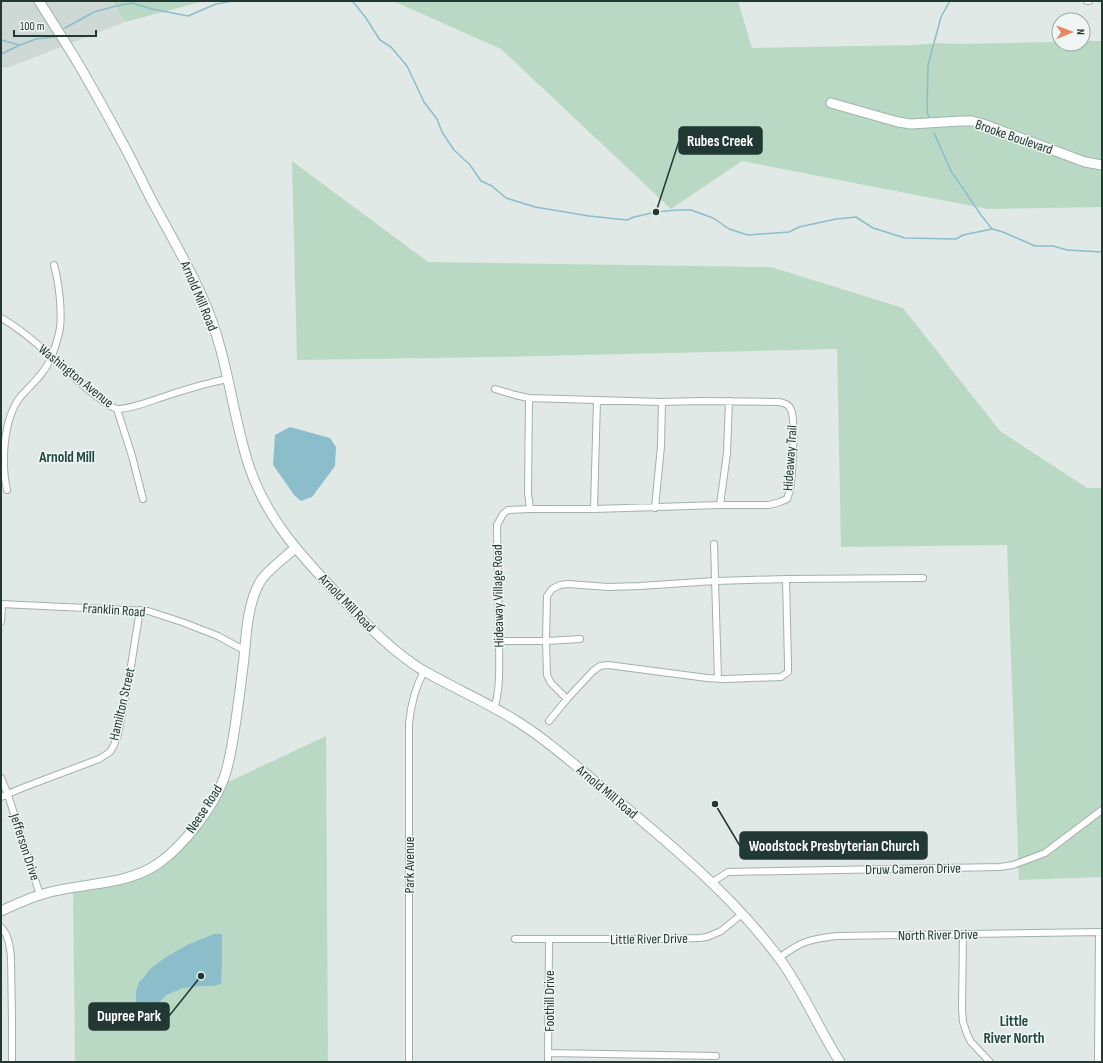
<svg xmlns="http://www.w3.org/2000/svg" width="1103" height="1063" viewBox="0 0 1103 1063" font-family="'Sofia Sans Condensed',sans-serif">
<rect width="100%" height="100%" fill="#e0e9e5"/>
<!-- built -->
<path fill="#ced9d5" d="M1 1H113L125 22 7 68 1 67Z"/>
<!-- green -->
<path fill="#bad9c4" d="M113 1H204L125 22Z
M393 1H738L752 48 915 45 937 43 957 44 1059 42V44H1083V41H1102V207L988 209 742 161 671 209 501 49Z
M292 161 428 262 771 267 903 308 1000 431 1087 488H1102V877L1019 880 1007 545 841 547 837 349 496 357 297 360Z
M326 736 328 1062H75L73 890 157 868 226 783Z"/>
<!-- water -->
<path fill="#8bbdcb" d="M290 427 330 438 336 447 335 466 312 497 301 501 295 496 273 465 275 435Z
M214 934H222V962L221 984 213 986H201L183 988 166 995 159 1003 150 1008 136 1002V991L139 982 145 976 149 970 166 957 187 945Z"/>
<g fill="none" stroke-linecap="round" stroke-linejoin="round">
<!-- stream -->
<path stroke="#8bbdcb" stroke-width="1.5" d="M351 1 354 3 366 18 380 40 391 47 407 66 424 102 437 119 442 132 454 150 470 165 481 181 492 186 506 198 535 207 589 216 627 220 634 217 656 212 677 210H691L713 218 729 229 748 235 789 232 799 227 836 219 856 217 873 228 905 238 956 239 963 235 992 229 1003 232 1035 246H1053L1067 250 1102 252
M65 28 94 12 116 6 132 3 152 9 188 16 216 4 233 1
M1 40 20 45
M1 54 20 45 36 39 54 37
M929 117 927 112 928 65 941 17 950 1
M934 133 951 171 981 215 992 229"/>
<!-- street casing -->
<g stroke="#a3b0ac" stroke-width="8">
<path id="street" d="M1087 1H1089
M1 318C16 326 30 338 43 349 55 359 106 410 119 409 134 408 148 402 163 397 184 390 206 383 228 379
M529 398 528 493 530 509
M117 409 132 456 143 499
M7 490C1 463 3 418 21 396 31 385 44 374 50 360 54 351 58 339 60 328 62 309 59 283 54 265
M720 505 727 453 729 401
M655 508 661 446 662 402
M594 509 597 400
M714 544 718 679
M1 604 148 611 182 622 218 636 240 648H245
M1 622 2 604
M499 641H546L580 639
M567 699 551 683 547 675 546 641 547 596 552 589 560 585 568 584 608 587 640 586 715 581 786 579 923 578
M494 708C501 691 499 657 499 638 498 600 498 563 497 525L503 514 508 510 530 509H594L720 505H769L780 502 787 499C788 496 789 493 790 490 792 478 796 419 791 410 789 404 784 403 779 402L700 401 662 402 529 398 515 395 495 389
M549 721 567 699 593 671 600 666 608 665 707 678 725 679 781 677 788 672V664L786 579
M1 778 8 795 40 895
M1 797 22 788 99 759 110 752 114 745 118 734 130 672 140 610
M711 883 728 872 1000 867 1013 865 1045 853 1102 810
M1 927 6 934 9 943 11 956 12 1020V1062
M963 934 962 1009 963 1022 967 1034 971 1042 990 1062
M515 939H666L700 938 707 937 721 931 742 914
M779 958C801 941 811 939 837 936L1102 932
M548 1053 716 1056
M409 1062V723C411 704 415 688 424 671
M548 1062 549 940
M1098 1062 1099 932"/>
</g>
<!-- secondary casing -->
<g stroke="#a0b4ae" stroke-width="11">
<path id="secondary" d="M39 1C52 22 66 43 79 65 96 94 113 125 129 155 136 169 143 183 150 197 168 231 188 264 203 299 227 351 231 409 248 463 266 520 304 559 344 601 369 627 393 652 424 671 454 688 486 702 515 720 549 741 579 769 610 794 670 844 732 895 779 958 803 990 818 1028 840 1062
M831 103 898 122 911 124 960 121H972L983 124 1085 162 1102 165
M1 911C14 905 27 899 40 895 79 882 125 887 159 863 183 846 211 810 222 783 229 767 231 750 234 733 238 708 241 683 244 658 246 634 248 602 260 582 266 571 286 557 295 548"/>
</g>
<!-- street -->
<use href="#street" stroke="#fff" stroke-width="6"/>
<!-- secondary -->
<use href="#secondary" stroke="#fff" stroke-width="9"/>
</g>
<g text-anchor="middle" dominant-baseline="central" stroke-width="3" stroke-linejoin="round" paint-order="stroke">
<!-- street labels -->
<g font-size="14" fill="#223833" stroke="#f0f6f3">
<text transform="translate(1014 137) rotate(19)">Brooke Boulevard</text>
<text transform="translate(199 296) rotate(67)">Arnold Mill Road</text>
<text transform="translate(76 376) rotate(39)">Washington Avenue</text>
<text transform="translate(790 458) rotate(-86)">Hideaway Trail</text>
<text transform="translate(498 596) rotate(-91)">Hideaway Village Road</text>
<text transform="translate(347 603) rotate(46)">Arnold Mill Road</text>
<text transform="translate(114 610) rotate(4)">Franklin Road</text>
<text transform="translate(122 704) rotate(-77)">Hamilton Street</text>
<text transform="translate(607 792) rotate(40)">Arnold Mill Road</text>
<text transform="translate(204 809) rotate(-57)">Neese Road</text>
<text transform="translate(25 847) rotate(72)">Jefferson Drive</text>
<text transform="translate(409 865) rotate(-90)">Park Avenue</text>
<text transform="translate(913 869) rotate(-1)">Druw Cameron Drive</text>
<text transform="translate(938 935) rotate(-1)">North River Drive</text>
<text transform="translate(649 939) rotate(-1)">Little River Drive</text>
<text transform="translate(549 1001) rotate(-90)">Foothill Drive</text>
</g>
<!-- neighbourhood labels -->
<g font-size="15" font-weight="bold" fill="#204840" stroke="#f0f6f3">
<text x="67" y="457">Arnold Mill</text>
<text x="1014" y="1021">Little<tspan x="1014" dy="17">River North</tspan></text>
</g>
</g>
<!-- callouts -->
<path fill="none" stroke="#223833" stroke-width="1.5" d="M656 212L679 141M715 804L740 846M201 976L169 1016"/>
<g fill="#223833" stroke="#f0f6f3" stroke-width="1.5">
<circle cx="656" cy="212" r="4"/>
<circle cx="715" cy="804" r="4"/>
<circle cx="201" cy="976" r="4"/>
</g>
<g fill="#223833" stroke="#223833" stroke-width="1.5">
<rect x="679" y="127" width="83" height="27" rx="4"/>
<rect x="740" y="832" width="187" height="27" rx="4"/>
<rect x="89" y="1003" width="80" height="27" rx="4"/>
</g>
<g font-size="15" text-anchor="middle" font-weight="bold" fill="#fff">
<text x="720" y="146">Rubes Creek</text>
<text x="834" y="851">Woodstock Presbyterian Church</text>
<text x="129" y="1021">Dupree Park</text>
</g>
<!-- border -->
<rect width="1103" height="1063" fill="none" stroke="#223833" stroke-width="4"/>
<!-- north arrow -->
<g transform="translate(1071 32) rotate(89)"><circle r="19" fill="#f0f6f3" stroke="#9eaaa6"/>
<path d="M0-3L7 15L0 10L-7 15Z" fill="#e68861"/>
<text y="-6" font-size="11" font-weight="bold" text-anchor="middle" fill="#223833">N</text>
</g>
<!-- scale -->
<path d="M14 30v6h82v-6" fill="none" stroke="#223833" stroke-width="2"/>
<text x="20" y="30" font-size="12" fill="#223833" stroke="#f0f6f3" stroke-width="3" paint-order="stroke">100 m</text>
</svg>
